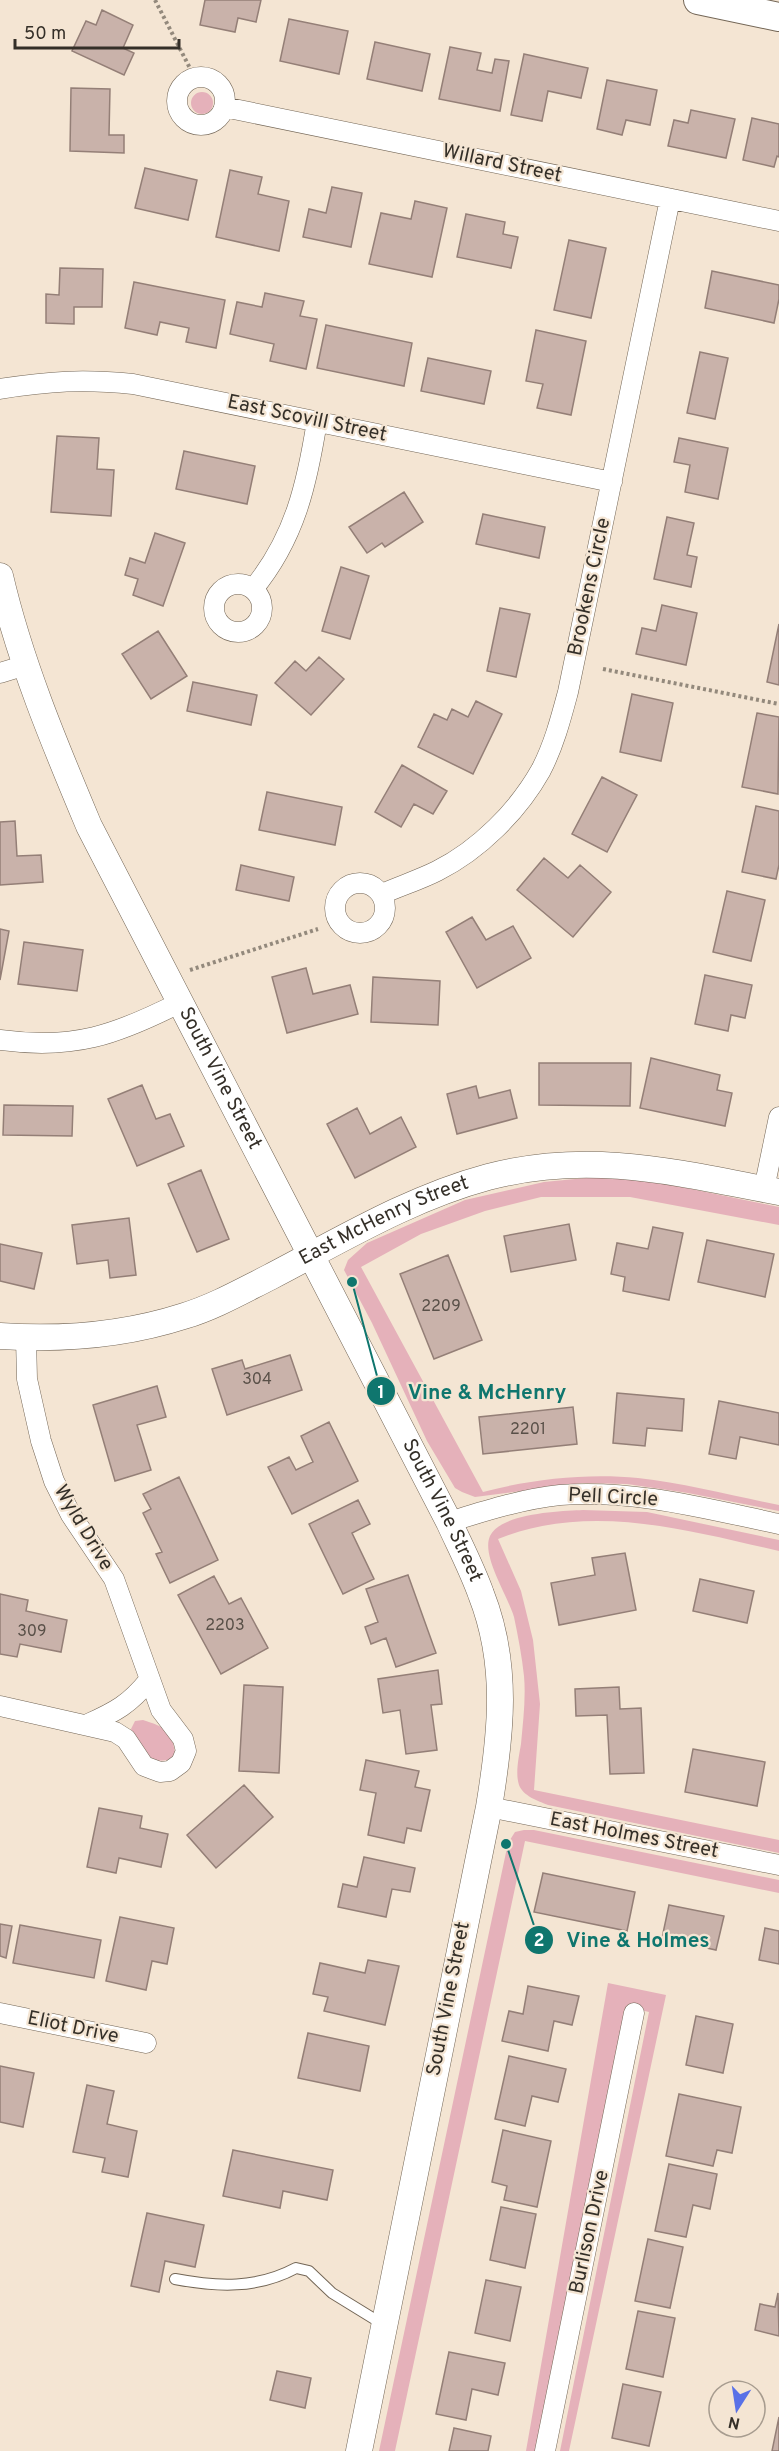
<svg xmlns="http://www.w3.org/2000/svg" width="779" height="2451" viewBox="0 0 779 2451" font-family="Overpass,sans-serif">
<rect width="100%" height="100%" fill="#f4e5d3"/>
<!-- green -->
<path fill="#e5b1ba" d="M191 103a11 11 0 1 1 22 0a11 11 0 1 1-22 0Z
M606 1176 677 1186 779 1207V1225L630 1197H541L485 1211 421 1234 361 1267 483 1492C532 1479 587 1473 638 1478 685 1483 733 1496 779 1505V1511L688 1493 627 1484 582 1483 475 1497 462 1492 455 1488 427 1441 372 1323 344 1270 348 1260 367 1243 465 1200 544 1182Z
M583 1510 647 1512 779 1540V1551C686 1530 590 1502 498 1539L521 1591 533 1640 540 1704 534 1790 779 1840V1853L548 1805C538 1801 523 1796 519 1785 515 1773 519 1756 521 1744 523 1722 526 1698 524 1676 522 1657 518 1636 514 1617 508 1596 481 1556 490 1536 501 1513 561 1511 583 1510Z
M143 1720C164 1727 172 1729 175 1753L170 1760 156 1761 136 1748 131 1729 135 1721Z
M524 1830H534L779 1880V1893L525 1841 395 2451H379L508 1843 515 1832Z
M608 1983 666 1995 569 2451H560L649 2012 628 2007 538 2451H526Z"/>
<!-- building -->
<path fill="#c9b2aa" stroke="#947f77" stroke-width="1.5" d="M205 0H261L256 22 238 18 235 32 200 25Z
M102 10 133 25 123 48 134 53 124 75 72 51 86 21 96 25Z
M289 19 348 31 339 74 280 61Z
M375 42 430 54 422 91 367 79Z
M450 47 481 53 477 70 492 73 495 59 509 61 500 111 439 99Z
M524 54 588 68 581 98 548 91 542 121 511 115Z
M607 80 657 90 650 125 626 120 622 135 597 129Z
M71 88 110 89 109 135H124V153L70 151Z
M691 110 735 119 726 158 668 146 674 120 688 123Z
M752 118 779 124V157L777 156 774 167 743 160Z
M145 168 197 180 188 220 135 208Z
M230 170 262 177 258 194 289 201 279 251 216 237Z
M332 187 362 193 351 247 303 237 309 209 326 213Z
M415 201 447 208 432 277 369 264 381 213 411 219Z
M466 214 505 222 503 234 518 237 511 268 457 257Z
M569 240 606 248 591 318 554 310Z
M60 268 103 269 102 307H74V324L46 323V294L59 295Z
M712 271 779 285V299L774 323 705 308Z
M134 282 225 300 216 348 186 342 189 328 160 322 157 335 125 328Z
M265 293 304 301 300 316 317 319 306 369 270 361 274 344 230 334 237 302 262 307Z
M326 325 412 343 404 386 317 368Z
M536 330 586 341 571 415 537 408 543 384 526 381Z
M700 352 728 358 715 419 687 413Z
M428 358 491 371 484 404 421 391Z
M57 436 99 438 97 469 114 470 111 516 51 512Z
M679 438 728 448 718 499 685 492 690 465 674 462Z
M184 451 255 466 247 504 176 489Z
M404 492 423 522 385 547 382 543 367 553 349 527Z
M483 514 545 527 539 558 476 544Z
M667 517 694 523 687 555 697 557 691 587 654 579Z
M155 533 185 543 163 606 133 595 138 579 125 575 130 558 145 563Z
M341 567 369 576 350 639 322 631Z
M662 605 697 613 686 665 636 654 642 628 656 631Z
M500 608 530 614 516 677 487 671Z
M779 624V685L767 682Z
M158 631 187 676 151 699 122 654Z
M319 657 344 679 311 715 275 683 295 661 306 671Z
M193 682 257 695 251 725 187 711Z
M632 694 673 703 661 761 620 752Z
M476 701 502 714 473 774 418 747 434 714 447 720 452 709 468 717Z
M757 713 779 717 778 794 742 787Z
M402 765 447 791 433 814 414 804 401 827 375 812Z
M602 777 637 795 607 852 572 834Z
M267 792 342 807 335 845 259 830Z
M756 806 779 811V865L776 879 742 872Z
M15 821 17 856 41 855 43 882 0 885V822Z
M544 858 568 878 580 865 611 892 573 937 517 890Z
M241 865 294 877 289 901 236 890Z
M727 891 765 900 751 961 713 952Z
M472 917 486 940 513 926 531 958 477 988 446 932Z
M0 929 9 931 0 980Z
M24 942 83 950 77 991 18 984Z
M306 968 313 994 350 985 358 1014 287 1033 272 977Z
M705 975 752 985 745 1018 731 1015 728 1031 695 1024Z
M373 977 440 981 438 1025 371 1022Z
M651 1058 720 1075 717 1090 732 1093 725 1126 640 1108Z
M539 1063H631L630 1106 539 1105Z
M142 1085 156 1119 170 1114 184 1146 137 1166 108 1099Z
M476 1086 479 1098 510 1090 517 1118 457 1134 447 1094Z
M4 1105 73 1106 72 1136 3 1135Z
M357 1108 370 1134 401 1117 416 1147 355 1178 327 1124Z
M201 1170 229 1239 197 1252 168 1184Z
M129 1218 136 1275 110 1278 108 1260 77 1264 72 1225Z
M569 1224 576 1260 511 1272 504 1236Z
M653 1227 683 1233 669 1300 623 1291 625 1277 611 1274 617 1243 648 1249Z
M707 1240 774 1254 765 1297 698 1282Z
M0 1244 42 1253 34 1289 0 1281Z
M448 1255 482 1340 434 1359 400 1274Z
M290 1355 302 1390 227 1415 212 1369 242 1360 245 1369Z
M157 1386 166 1417 137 1425 151 1470 115 1481 93 1405Z
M617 1393 684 1399 682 1431 647 1428 645 1446 613 1443Z
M719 1401 779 1413V1445L740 1437 736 1459 709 1454Z
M573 1407 577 1444 483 1454 479 1417Z
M329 1422 358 1481 292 1514 268 1467 289 1457 296 1470 313 1462 301 1436Z
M179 1477 218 1560 170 1583 156 1554 162 1552 143 1513 151 1509 143 1494Z
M358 1500 370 1524 352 1533 374 1579 343 1594 309 1524Z
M625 1553 636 1610 559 1625 551 1583 595 1575 592 1558Z
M408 1575 436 1653 396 1667 386 1638 371 1644 365 1627 378 1622 366 1589Z
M214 1576 229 1604 241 1598 268 1648 221 1674 178 1595Z
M700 1579 754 1591 747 1623 693 1611Z
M0 1594 28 1600 26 1611 67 1620 61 1652 20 1644 17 1657 0 1654Z
M438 1670 442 1704 431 1705 437 1750 406 1754 400 1710 383 1713 378 1679Z
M244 1685 283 1687 279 1773 239 1771Z
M619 1687 620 1709 641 1708 644 1773 610 1774 607 1715 576 1716 575 1689Z
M693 1749 765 1762 757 1806 685 1792Z
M366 1760 419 1771 415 1787 430 1790 421 1831 407 1828 404 1843 368 1835 376 1793 360 1790Z
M244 1785 273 1817 216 1868 187 1835Z
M99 1808 142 1816 140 1828 168 1834 161 1867 119 1858 116 1873 87 1867Z
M364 1857 415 1868 410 1892 392 1889 386 1917 338 1907 343 1884 357 1887Z
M543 1873 635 1892 627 1931 534 1912Z
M669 1905 724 1916 716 1950 662 1938Z
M120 1917 174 1928 167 1964 152 1961 146 1990 106 1981Z
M0 1924 12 1926 6 1958 0 1956Z
M20 1925 101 1940 94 1978 13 1963Z
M765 1928 779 1931V1964L759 1960Z
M368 1960 399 1966 385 2025 324 2011 328 1997 313 1994 320 1963 365 1973Z
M528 1986 579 1996 572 2025 554 2021 548 2051 502 2041 509 2011 523 2014Z
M696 2016 733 2024 723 2073 686 2065Z
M308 2033 369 2046 360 2091 298 2078Z
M509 2056 566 2069 558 2102 532 2096 525 2126 495 2119Z
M0 2066 34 2073 23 2127 0 2122Z
M87 2085 114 2091 107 2124 137 2131 128 2177 102 2172 105 2158 73 2152Z
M679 2094 741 2107 732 2153 717 2150 713 2166 666 2156Z
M503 2130 551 2141 537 2207 504 2200 507 2186 492 2182Z
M233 2150 333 2170 327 2200 283 2191 280 2208 223 2196Z
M669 2164 717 2174 710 2209 693 2205 686 2237 655 2231Z
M501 2207 536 2214 525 2268 490 2260Z
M147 2213 204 2225 195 2267 165 2261 159 2292 131 2286Z
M648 2239 683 2247 670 2308 635 2301Z
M486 2280 521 2287 510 2341 475 2333Z
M778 2293 779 2336 755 2330 760 2304 775 2307Z
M638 2311 675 2318 663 2377 626 2369Z
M449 2352 505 2363 498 2395 472 2389 466 2420 436 2414Z
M277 2371 311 2378 305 2408 270 2400Z
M623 2384 661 2392 649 2446 612 2438Z
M779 2417V2451H772Z
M454 2428 491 2436 488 2451H449Z"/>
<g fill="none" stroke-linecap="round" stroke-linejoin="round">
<!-- service casing -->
<g stroke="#736656" stroke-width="12">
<path id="service" d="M175 2279C217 2287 257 2289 296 2268L309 2271 332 2293 384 2325"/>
</g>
<!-- minor casing -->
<g stroke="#736656" stroke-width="21">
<path id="minor" d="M177 101a24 24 0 1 1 48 0a24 24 0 1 1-48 0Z
M224 107 779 221
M0 389C49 381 84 379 133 384L612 482
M214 608a24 24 0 1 1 48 0a24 24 0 1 1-48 0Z
M253 589C295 538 307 484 317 421
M0 673 26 665
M335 908a25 25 0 1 1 50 0a25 25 0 1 1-50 0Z
M382 894C400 886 419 880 437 871 479 850 518 811 541 770 554 745 561 718 568 692L670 199
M0 1040C74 1050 116 1035 181 1002
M764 1189 779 1117
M449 1522C485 1511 522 1499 560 1495 634 1489 707 1509 779 1524
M0 1706 115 1732 126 1739 144 1766 160 1772 170 1771 181 1763 186 1751 183 1739 161 1710 114 1579 71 1515 54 1481 41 1441 27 1379 26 1338
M88 1724C115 1712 130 1704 149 1680
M489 1807 779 1865
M0 2013 146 2043
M545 2451 634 2013"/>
</g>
<!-- tertiary casing -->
<g stroke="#736656" stroke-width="27">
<g id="tertiary">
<path id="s1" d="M0 576C20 662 55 745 89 826L449 1522C460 1546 472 1569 481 1594 509 1665 501 1734 489 1807L359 2451"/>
<path id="s2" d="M0 1336C61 1340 125 1335 184 1316 214 1307 242 1291 270 1277 341 1240 410 1198 488 1177 591 1150 678 1173 779 1192"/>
</g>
</g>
<!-- secondary casing -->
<g stroke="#736656" stroke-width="30">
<path id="secondary" d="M698 0 779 17"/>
</g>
<!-- path -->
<path stroke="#93897c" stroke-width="4" stroke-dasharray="3 3" stroke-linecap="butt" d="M155 0 195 78
M603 669 779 704
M190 970 318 929"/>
<!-- service -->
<use href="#service" stroke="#fff" stroke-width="10"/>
<!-- minor -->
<use href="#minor" stroke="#fff" stroke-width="20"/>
<!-- tertiary -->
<use href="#tertiary" stroke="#fff" stroke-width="26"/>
<!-- secondary -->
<use href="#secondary" stroke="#fff" stroke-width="28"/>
</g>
<g text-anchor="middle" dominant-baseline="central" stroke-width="4.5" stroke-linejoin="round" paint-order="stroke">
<!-- number labels -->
<g font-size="16" fill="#595048">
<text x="441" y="1307">2209</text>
<text x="257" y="1380">304</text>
<text x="528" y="1430">2201</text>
<text x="225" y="1626">2203</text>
<text x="32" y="1632">309</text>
</g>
<!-- street labels -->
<g font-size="20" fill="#342f28" stroke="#f4e5d3">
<text transform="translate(502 164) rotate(12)">Willard Street</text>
<text transform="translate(307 419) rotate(12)">East Scovill Street</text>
<text transform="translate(590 587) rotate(-78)">Brookens Circle</text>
<text stroke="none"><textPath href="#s1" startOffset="550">South Vine Street</textPath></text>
<text stroke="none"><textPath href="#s2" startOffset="408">East McHenry Street</textPath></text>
<text transform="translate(613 1498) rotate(3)">Pell Circle</text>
<text stroke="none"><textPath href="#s1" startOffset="1036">South Vine Street</textPath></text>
<text transform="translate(83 1528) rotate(59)">Wyld Drive</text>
<text transform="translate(634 1836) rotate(11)">East Holmes Street</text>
<text transform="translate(449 1999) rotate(-79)">South Vine Street</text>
<text transform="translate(73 2028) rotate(12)">Eliot Drive</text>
<text transform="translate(590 2232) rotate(-78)">Burlison Drive</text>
</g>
</g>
<!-- callouts -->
<path fill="none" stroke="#0f766e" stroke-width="2" d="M352 1282L381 1391M506 1844L539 1940"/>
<g fill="#0f766e" stroke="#f4e5d3" stroke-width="2">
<circle cx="352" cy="1282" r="6"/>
<circle cx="506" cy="1844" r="6"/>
<circle cx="381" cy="1391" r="15"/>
<circle cx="539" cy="1940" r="15"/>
</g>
<g font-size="18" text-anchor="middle" font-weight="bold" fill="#fff">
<text x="381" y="1398">1</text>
<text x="539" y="1946">2</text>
</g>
<g font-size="21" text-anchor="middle" font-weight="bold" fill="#0f766e" stroke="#f4e5d3" stroke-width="4.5" stroke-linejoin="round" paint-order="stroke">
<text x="487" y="1399">Vine &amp; McHenry</text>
<text x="638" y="1947">Vine &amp; Holmes</text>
</g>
<!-- north arrow -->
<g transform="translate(737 2409) rotate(192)"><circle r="28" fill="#f4e5d3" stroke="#a79c8f" stroke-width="1.5"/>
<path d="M0-4.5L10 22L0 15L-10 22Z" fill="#5971e7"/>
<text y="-9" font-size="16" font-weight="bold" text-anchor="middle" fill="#342f28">N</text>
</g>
<!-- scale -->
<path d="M15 39v9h164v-9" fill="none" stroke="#342f28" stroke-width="3"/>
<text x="24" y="39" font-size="18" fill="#342f28" stroke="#f4e5d3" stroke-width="4.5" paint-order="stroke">50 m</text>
</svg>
